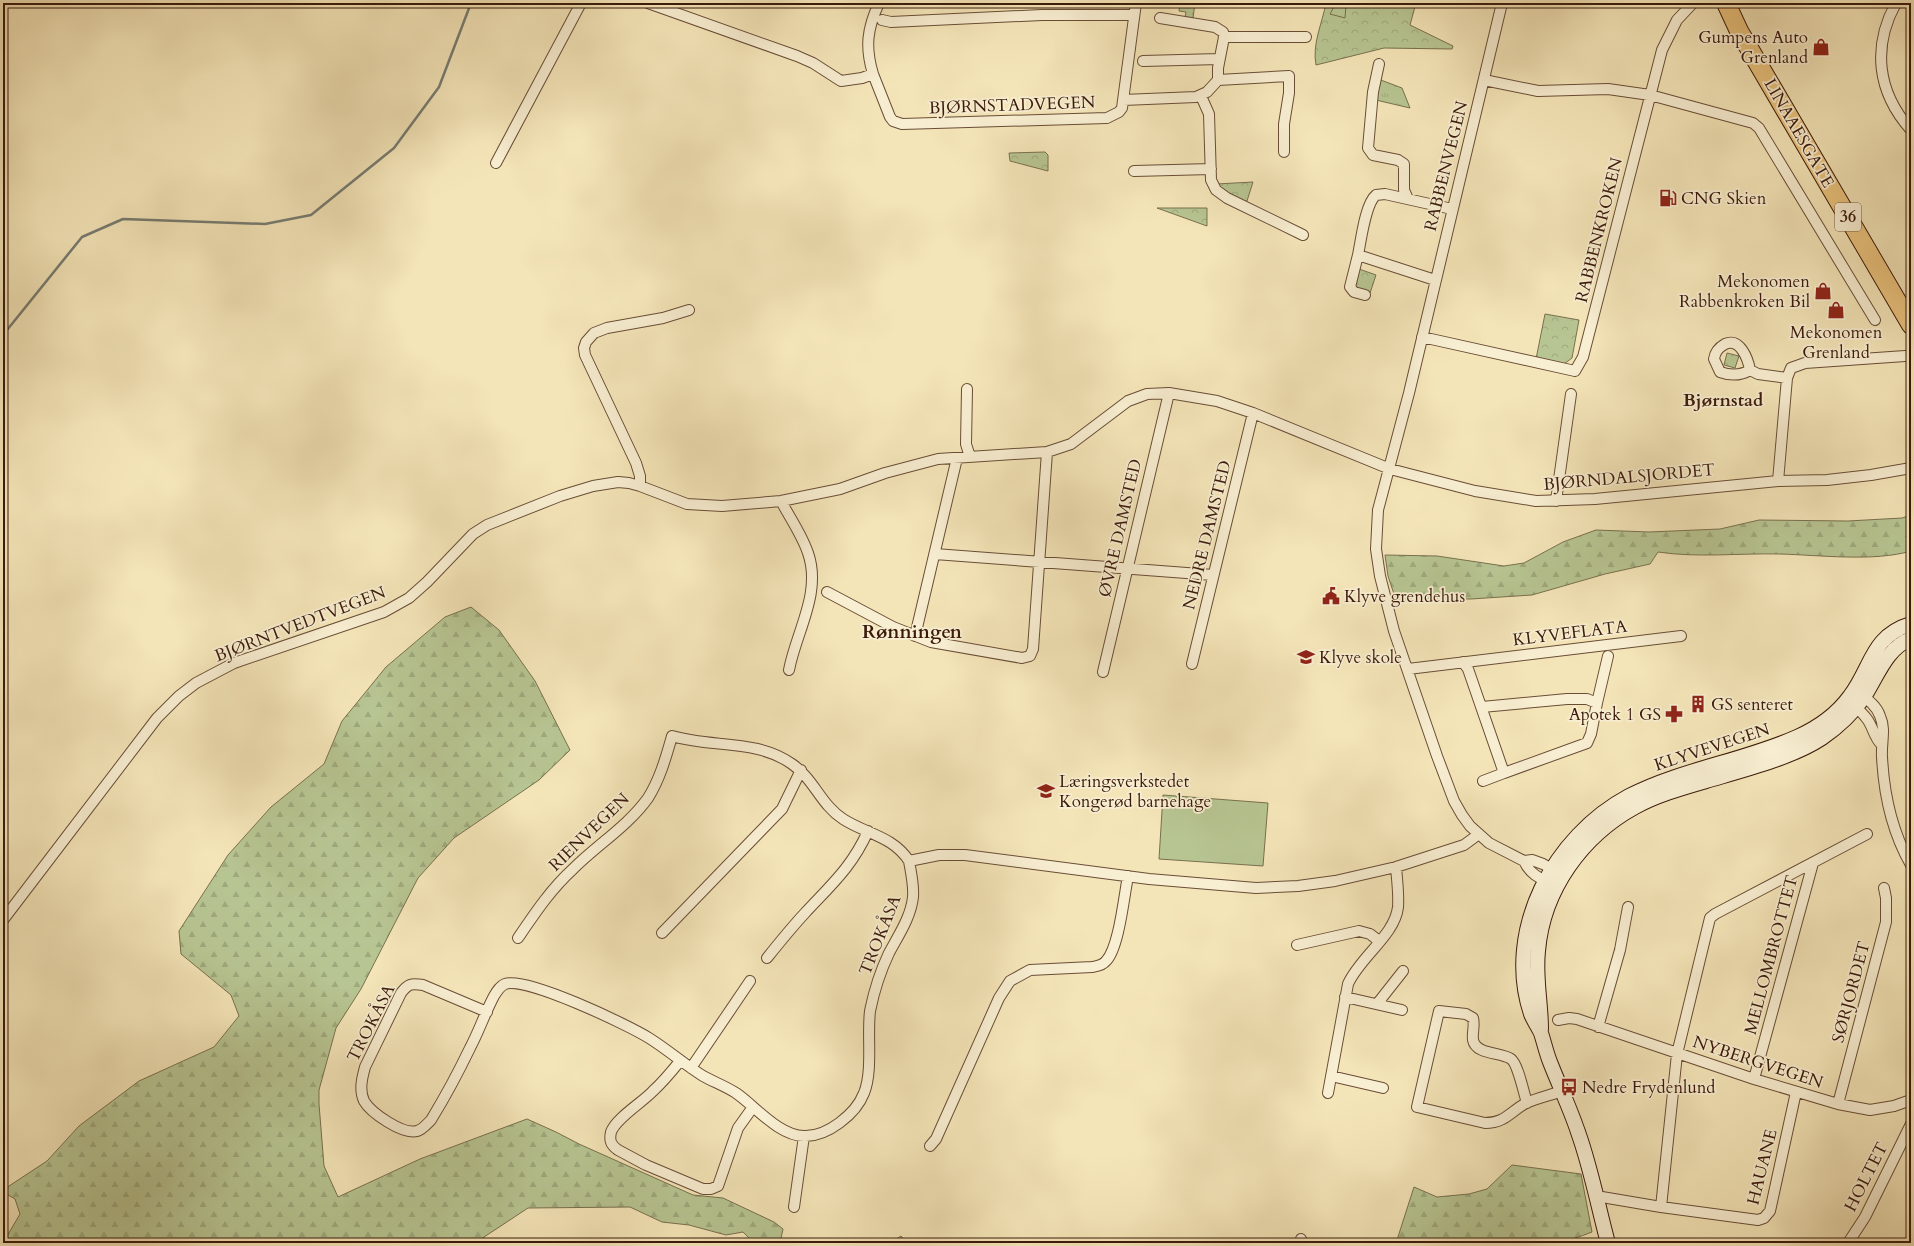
<svg xmlns="http://www.w3.org/2000/svg" width="1914" height="1246" viewBox="0 0 1914 1246" font-family="Cardo,serif">
<defs>
<pattern id="grass-tufts" width="24" height="20" patternUnits="userSpaceOnUse"><rect width="24" height="20" fill="#b7c592"/><path d="M3 7l-1-3M5 7V3M7 7l1-3M15 17l-1-3M17 17v-4M19 17l1-3" fill="none" stroke="#9ea97d"/></pattern>
<pattern id="forest-firs" width="22" height="20" patternUnits="userSpaceOnUse"><rect width="22" height="20" fill="#b7c592"/><path d="M5 1l3.5 6h-7zM16 11l3.5 6h-7z" fill="#9ea97d"/></pattern>
<pattern id="park-crowns" width="20" height="18" patternUnits="userSpaceOnUse"><rect width="20" height="18" fill="#b7c592"/><path d="M2 6a3 3 0 1 1 6 0M12 15a3 3 0 1 1 6 0" fill="none" stroke="#9ea97d"/></pattern>
</defs>
<rect width="100%" height="100%" fill="#f4e5b8"/>
<filter id="stains"><feTurbulence type="fractalNoise" baseFrequency=".005" numOctaves="4"/><feColorMatrix values="0 0 0 0 .2 0 0 0 0 .09 0 0 0 0 .02 0 0 0 .5 -.17"/></filter>
<radialGradient id="worn" r=".72"><stop offset=".6" stop-color="#630" stop-opacity="0"/><stop offset="1" stop-color="#630" stop-opacity=".3"/></radialGradient>
<!-- grass -->
<path fill="url(#grass-tufts)" stroke="#79704e" d="M1378 79 1402 88 1410 108 1376 100Z"/>
<!-- forest -->
<path fill="url(#forest-firs)" stroke="#79704e" d="M1911 515V551C1874 562 1819 555 1780 554 1739 553 1698 558 1658 552L1650 564 1605 574 1532 595 1471 599H1417L1397 603 1388 576 1385 555 1437 556 1504 566 1524 563 1563 542 1596 530 1649 532 1720 529 1759 520 1848 521 1902 518Z
M471 607 499 630 535 681 570 750 539 780 454 838 418 878 361 989 336 1028 319 1090V1104L324 1166 338 1197 420 1159 527 1119 556 1132 579 1144 693 1195 723 1198 774 1222 783 1229 780 1243H754L743 1232 726 1235 689 1225 662 1222 630 1207 528 1208 475 1243H3L20 1214 15 1199 3 1192V1190L47 1161 79 1126 139 1081 214 1047 239 1016 231 995 181 954 179 931 228 855 271 807 324 764 342 721 386 667 445 617Z
M1512 1165 1581 1174 1592 1232C1566 1242 1553 1246 1525 1240L1526 1243H1396L1414 1187 1437 1197 1469 1194 1487 1189Z"/>
<!-- park -->
<path fill="url(#park-crowns)" stroke="#79704e" d="M1180 3H1195L1193 18 1185 17 1186 12 1179 11Z
M1326 3H1416L1410 25 1453 46 1452 49 1384 48 1316 65C1312 44 1322 24 1326 3Z
M1045 152 1048 155V171L1010 161 1009 153Z
M1253 182 1247 201C1236 204 1224 190 1216 184Z
M1157 208H1207V226Z
M1359 269 1376 275 1370 293 1354 288Z
M1545 314 1579 320 1572 358 1564 364 1536 359Z
M1727 353 1739 356 1735 368 1724 365Z
M901 1236 908 1243H890Z"/>
<!-- garden -->
<path fill="#b7c592" stroke="#79704e" d="M1336 3H1348L1346 5 1345 18 1330 14Z
M1163 795 1268 803 1263 866 1159 859Z"/>
<g fill="none" stroke-linecap="round" stroke-linejoin="round">
<!-- stream -->
<path stroke="#767c72" stroke-width="2.5" d="M3 335 82 237 123 219 265 224 311 215 394 148 439 87 471 3"/>
<!-- street casing -->
<g stroke="#694d36" stroke-width="12">
<path id="street" d="M648 3 797 56 813 63 841 81 862 78 873 74C865 47 867 29 879 3
M1502 3 1409 393 1378 510 1376 549 1380 576 1394 631 1437 756 1454 801 1462 815 1470 826 1489 843 1524 861 1532 860 1543 864 1552 869 1554 874
M1896 3C1872 47 1877 92 1911 130
M882 20 891 22 1042 15H1134
M1224 37H1306
M1143 61 1219 59
M1379 64 1373 92 1368 148 1373 155 1398 160 1404 164V190L1408 199
M873 74 890 117 893 121 902 124 1107 118 1119 112 1122 108 1136 3
M1218 80 1289 76V93L1284 124V152
M1484 80 1538 91 1608 89 1650 95 1753 123 1759 128 1875 320
M1201 96 1209 114 1211 180 1216 190 1227 198 1303 235
M1123 100 1196 97 1207 92 1218 80V68L1224 37 1223 32 1215 27 1160 18
M496 163 581 3
M1134 171 1211 169
M1358 255 1350 287 1354 292 1365 295
M1435 280 1358 255C1361 241 1365 204 1376 195L1385 194 1452 209
M1422 337 1575 371 1583 357 1662 50 1677 20 1693 3
M1750 370C1740 376 1731 376 1720 372L1714 359C1715 352 1718 348 1725 344 1740 337 1748 359 1750 370L1758 374 1787 378
M967 389 966 444 970 457
M1778 481 1787 378 1791 368 1805 363 1905 356
M640 486V476L636 463 585 355 584 348 586 342 594 333 607 328 663 318 689 310
M781 501C790 518 802 535 808 553 822 593 796 632 789 670
M1556 501 1571 394
M935 554 1213 575
M827 592 893 627 931 642 1022 658 1030 656 1033 649 1047 452
M915 636 957 458
M1463 662 1468 669 1504 773 1587 743 1591 734 1597 703 1587 699H1567L1482 707
M1192 664 1253 413
M1408 669 1681 636
M1103 672 1169 393
M1859 696C1868 698 1877 707 1880 716 1886 729 1881 743 1882 757 1884 796 1892 832 1911 865
M1854 701C1856 709 1862 712 1867 719 1873 727 1874 737 1881 744
M1597 703 1608 656
M1483 781 1504 773
M1524 861C1529 872 1539 880 1551 881
M3 920 157 718 179 696 196 683 234 663 384 612 409 598 427 582 473 534 487 525 560 496 593 486 618 482 629 483 640 486 687 504 722 506 781 501 840 489 885 473 938 459 1047 452 1071 444 1128 401 1147 394 1169 393 1217 401 1253 413 1390 469 1475 491 1536 501 1595 499 1778 481 1827 480 1871 475 1911 468
M662 933 782 809 801 770
M518 938C535 913 551 889 573 869 597 845 628 826 648 798 660 779 666 757 672 736 712 748 757 739 792 764 814 779 821 805 843 819 866 834 893 836 909 861
M1297 945 1359 931 1370 934 1379 941
M767 958C779 943 792 927 805 913 831 885 852 867 868 831
M1345 997 1402 1010
M1377 1004 1403 971
M487 1012 423 985C411 983 408 984 401 993L365 1067C362 1078 359 1090 364 1101 371 1113 403 1135 417 1131 422 1130 427 1124 431 1120 445 1097 458 1073 470 1048 479 1031 485 1013 494 996 497 991 500 986 505 984 526 976 628 1025 649 1038 668 1050 684 1064 703 1076 714 1082 725 1086 736 1093 755 1106 779 1136 804 1136 827 1137 856 1114 864 1093 873 1071 867 1036 870 1011 874 991 880 972 889 953 898 936 911 917 913 897 914 885 911 873 909 861L939 855H965L1149 879 1256 888 1298 886 1335 881 1396 867 1464 845 1479 834
M1558 1020 1569 1018 1577 1019 1754 1079 1838 1104 1870 1110 1894 1106 1911 1100
M1598 1027 1620 950 1628 907
M680 1061C672 1071 663 1082 653 1091 643 1102 616 1118 611 1132 609 1141 611 1145 618 1150L646 1165 703 1189H711L718 1186 738 1128 753 1107
M691 1068 750 981
M1331 1076 1383 1088
M1754 1079 1813 863
M1328 1093 1348 984C1360 957 1395 935 1398 907 1399 894 1397 880 1396 867
M1527 1103C1524 1094 1518 1064 1511 1059 1501 1052 1476 1055 1473 1040 1472 1032 1475 1026 1473 1018L1466 1014 1439 1011 1417 1107 1485 1123C1505 1123 1510 1112 1526 1103 1537 1098 1551 1095 1562 1091
M1838 1104 1886 922V898L1884 888
M930 1146 936 1139 999 998 1010 981 1030 970 1092 967C1097 966 1102 966 1106 961 1119 948 1124 896 1128 876
M1596 1196 1661 1207 1758 1220 1764 1218 1770 1211 1796 1092
M794 1207 804 1136
M1661 1207 1677 1054 1710 918 1715 914 1867 834
M1300 1243 1301 1239
M1848 1243 1865 1217 1911 1124"/>
</g>
<!-- secondary casing -->
<g stroke="#3b1a0b" stroke-width="16">
<path id="secondary" d="M1541 1029C1541 1003 1535 977 1538 951 1543 890 1582 836 1635 807 1657 795 1682 788 1706 781 1740 771 1792 758 1822 738 1838 727 1853 713 1864 697 1877 677 1887 647 1911 639
M1608 1243C1598 1206 1591 1168 1578 1132 1570 1108 1559 1085 1550 1062 1546 1052 1544 1042 1541 1033 1538 1027 1534 1021 1531 1014 1503 930 1554 836 1629 796 1682 769 1743 761 1797 737 1817 728 1837 714 1850 696 1872 667 1871 636 1911 624"/>
</g>
<!-- highway casing -->
<g stroke="#3b1a0b" stroke-width="20">
<path id="highway" d="M1726 3 1739 31 1911 325"/>
</g>
<!-- street -->
<use href="#street" stroke="#f8eed1" stroke-width="10"/>
<!-- secondary -->
<use href="#secondary" stroke="#f8eed1" stroke-width="14"/>
<!-- highway -->
<use href="#highway" stroke="#eac27c" stroke-width="18"/>
</g>
<!-- icons -->
<defs>
<g id="shop-bare" transform="scale(1.38)"><path d="M-5-2.5h2.3a2.7 3.5 0 0 1 5.4 0H5L5.5 6h-11ZM-1.5-2.5h3a1.5 2.3 0 0 0-3 0Z" fill="#8f2418" stroke="#f8eed1" stroke-width="2.5" paint-order="stroke"/></g>
<g id="fuel-bare" transform="scale(1.38)"><path d="M-5.5-6h7V0h2V4h1.3V-2.5L3-4.5l.8-.8L6-3V5H2.5V1h-1V6h-7ZM-4.2-4.7v3.2H.2V-4.7Z" fill="#8f2418" stroke="#f8eed1" stroke-width="2.5" paint-order="stroke"/></g>
<g id="civic-bare" transform="scale(1.38)"><path d="M-.6-6.5H3V-4.5H.6V-3L4-1V1h2V6H-6V1h2V-1L-.6-3ZM-1.2 2.5V6h2.4V2.5Z" fill="#8f2418" stroke="#f8eed1" stroke-width="2.5" paint-order="stroke"/></g>
<g id="school-bare" transform="scale(1.38)"><path d="M0-5L7-2L0 1L-7-2ZM-4 1L0 2.5L4 1V4Q0 6-4 4Z" fill="#8f2418" stroke="#f8eed1" stroke-width="2.5" paint-order="stroke"/></g>
<g id="building-bare" transform="scale(1.38)"><path d="M-4-6H4V6H1V3H-1V6H-4ZM-2.5-4.3h1.7v1.8h-1.7ZM.8-4.3h1.7v1.8H.8ZM-2.5-1h1.7V.8h-1.7ZM.8-1h1.7V.8H.8Z" fill="#8f2418" stroke="#f8eed1" stroke-width="2.5" paint-order="stroke"/></g>
<g id="pharmacy-bare" transform="scale(1.38)"><path d="M-2-6h4v4h4v4h-4v4h-4v-4h-4v-4h4Z" fill="#8f2418" stroke="#f8eed1" stroke-width="2.5" paint-order="stroke"/></g>
<g id="bus-bare" transform="scale(1.38)"><path d="M-5-6H5V4H4V6H2V4H-2V6H-4V4H-5ZM-3.5-4V0h7V-4ZM-3.5 1.2v1.5H-2V1.2ZM2 1.2v1.5H3.5V1.2Z" fill="#8f2418" stroke="#f8eed1" stroke-width="2.5" paint-order="stroke"/></g>
</defs>
<g fill-rule="evenodd">
<use href="#shop-bare" x="1821" y="47"/>
<use href="#fuel-bare" x="1668" y="198"/>
<use href="#shop-bare" x="1823" y="291"/>
<use href="#shop-bare" x="1836" y="310"/>
<use href="#civic-bare" x="1331" y="596"/>
<use href="#school-bare" x="1306" y="657"/>
<use href="#building-bare" x="1698" y="704"/>
<use href="#pharmacy-bare" x="1674" y="714"/>
<use href="#school-bare" x="1046" y="791"/>
<use href="#bus-bare" x="1569" y="1087"/>
</g>
<g text-anchor="middle" dominant-baseline="central" stroke-width="3.5" stroke-linejoin="round" paint-order="stroke">
<!-- shield labels -->
<rect fill="#f8eed1" stroke="#745a46" stroke-width="1" x="1835" y="203" width="26" height="28" rx="3"/>
<g font-size="16" font-weight="bold" fill="#3b1a0b">
<text x="1848" y="217">36</text>
</g>
<!-- poi labels -->
<g font-size="17" fill="#3b1a0b" stroke="#f8eed1" text-anchor="start">
<text x="1808" y="37" text-anchor="end">Gumpens Auto<tspan x="1808" dy="20">Grenland</tspan></text>
<text x="1681" y="198">CNG Skien</text>
<text x="1810" y="281" text-anchor="end">Mekonomen<tspan x="1810" dy="20">Rabbenkroken Bil</tspan></text>
<text x="1836" y="332" text-anchor="middle">Mekonomen<tspan x="1836" dy="20">Grenland</tspan></text>
<text x="1344" y="596">Klyve grendehus</text>
<text x="1319" y="657">Klyve skole</text>
<text x="1711" y="704">GS senteret</text>
<text x="1661" y="714" text-anchor="end">Apotek 1 GS</text>
<text x="1059" y="781">Læringsverkstedet<tspan x="1059" dy="20">Kongerød barnehage</tspan></text>
<text x="1582" y="1087">Nedre Frydenlund</text>
</g>
<!-- street labels -->
<g font-size="17" fill="#3b1a0b" stroke="#f8eed1">
<text transform="translate(1012 105) rotate(-2)">BJØRNSTADVEGEN</text>
<text transform="translate(1799 133) rotate(60)">LINAAESGATE</text>
<text transform="translate(1446 166) rotate(-76)">RABBENVEGEN</text>
<text transform="translate(1599 230) rotate(-76)">RABBENKROKEN</text>
<text transform="translate(1629 477) rotate(-5)">BJØRNDALSJORDET</text>
<text transform="translate(1120 528) rotate(-77)">ØVRE DAMSTED</text>
<text transform="translate(1207 535) rotate(-76)">NEDRE DAMSTED</text>
<text transform="translate(300 624) rotate(-21)">BJØRNTVEDTVEGEN</text>
<text transform="translate(1570 633) rotate(-7)">KLYVEFLATA</text>
<text transform="translate(1712 747) rotate(-18)">KLYVEVEGEN</text>
<text transform="translate(589 832) rotate(-44)">RIENVEGEN</text>
<text transform="translate(880 935) rotate(-68)">TROKÅSA</text>
<text transform="translate(1771 955) rotate(-75)">MELLOMBROTTET</text>
<text transform="translate(1851 992) rotate(-75)">SØRJORDET</text>
<text transform="translate(371 1023) rotate(-63)">TROKÅSA</text>
<text transform="translate(1758 1062) rotate(18)">NYBERGVEGEN</text>
<text transform="translate(1762 1167) rotate(-76)">HAUANE</text>
<text transform="translate(1866 1177) rotate(-63)">HOLTET</text>
</g>
<!-- neighbourhood labels -->
<g font-size="18" font-weight="bold" fill="#3b1a0b" stroke="#f8eed1">
<text x="1723" y="400">Bjørnstad</text>
</g>
<!-- quarter labels -->
<g font-size="19" font-weight="bold" fill="#3b1a0b" stroke="#f8eed1">
<text x="912" y="632">Rønningen</text>
</g>
</g>
<!-- margin -->
<rect width="1914" height="1246" fill="none" stroke="#f4e5b8" stroke-width="16"/>
<rect x="4" y="4" width="1906" height="1238" fill="none" stroke="#3b1a0b" stroke-width="2"/>
<rect x="8" y="8" width="1898" height="1230" fill="none" stroke="#3b1a0b"/>
<rect width="100%" height="100%" filter="url(#stains)"/>
<rect width="100%" height="100%" fill="url(#worn)"/>
</svg>
